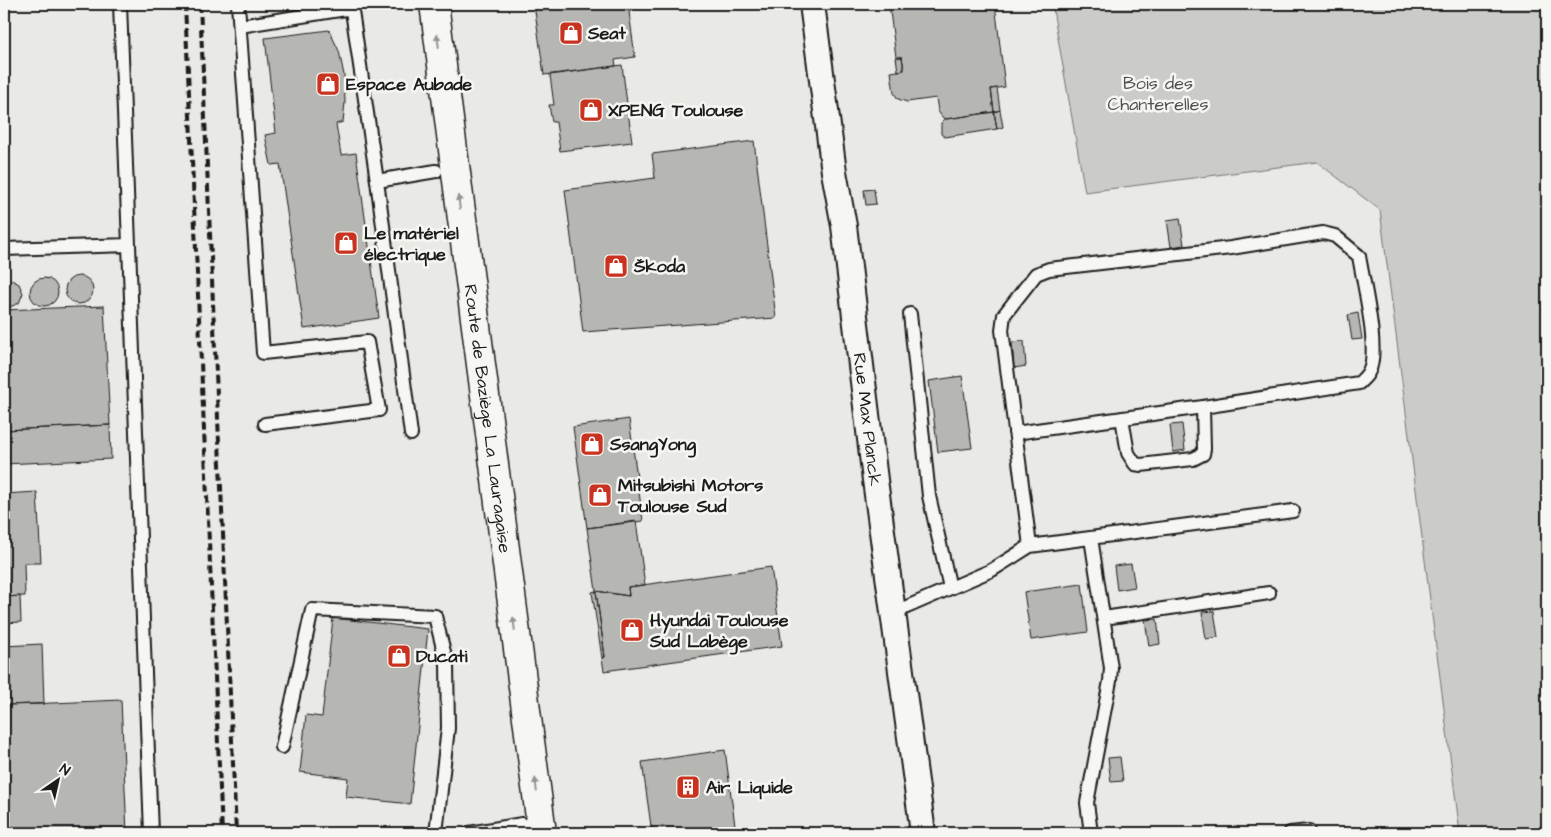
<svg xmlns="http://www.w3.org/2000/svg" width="1551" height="837" viewBox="0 0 1551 837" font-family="'Architects Daughter',sans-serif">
<rect width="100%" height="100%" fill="#e9e9e5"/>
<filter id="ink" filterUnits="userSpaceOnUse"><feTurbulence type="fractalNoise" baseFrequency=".02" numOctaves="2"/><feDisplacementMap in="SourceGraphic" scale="10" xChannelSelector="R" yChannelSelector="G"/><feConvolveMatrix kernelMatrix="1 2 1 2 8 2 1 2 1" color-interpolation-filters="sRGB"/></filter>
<g filter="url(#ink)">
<!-- green -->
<path fill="#cbcbc7" stroke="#747472" d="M1052 4H1547V833H1460L1380 210 1317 162 1085 192Z"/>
<!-- building -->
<path fill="#b6b6b3" stroke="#1c1c1c" d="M534 4H628L635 57 615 60 616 66 544 75Z
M889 4H995L1005 87 991 89 994 112 947 119 942 117 938 111 936 98 907 102 898 99 894 93 891 72 904 70 902 57H896Z
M329 30 339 51 344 75 345 102 343 122 336 124 341 155 356 153 379 318 304 329 280 164 271 165 265 135 276 133 265 38Z
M896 57H902L904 70 898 71Z
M622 65 632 142 560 151 556 122H552L549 105H554L550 75Z
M997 88 1000 110 994 112 991 89Z
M1000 110 1003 127 997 129 994 112Z
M994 112 997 129 945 137 941 134V123L945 119Z
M754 141 776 318 583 332 565 190 655 178 652 154Z
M874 189 876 204 866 205 864 190Z
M1180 218 1184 245 1171 247 1167 220Z
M65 290a14 14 0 1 1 28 0a14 14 0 1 1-28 0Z
M30 292a14 14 0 1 1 28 0a14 14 0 1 1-28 0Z
M10 279 19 284 23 293 19 303 10 307H5L4 281Z
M104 306 110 425 4 430V310Z
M1358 313 1362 339 1352 340 1348 315Z
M1024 341 1026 366 1014 368 1012 342Z
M962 376 972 448 938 452 929 381Z
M629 419 643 521 587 528 573 427Z
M1182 424 1185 450 1173 452 1170 425Z
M110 425 111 459 4 464V430Z
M37 492 41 563H24L25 596 4 597V494Z
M636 521 645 585 628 587 629 596 596 591 587 528Z
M1131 564 1135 587 1117 590 1114 566Z
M771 567 782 646 604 671 602 658 605 657 596 591 629 596 628 587Z
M1082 584 1088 632 1031 640 1024 592Z
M596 591 605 657 602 658 592 592Z
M20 596 21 622 4 623V597Z
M1214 611 1218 637 1206 639 1202 612Z
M333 618 428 629 410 804 346 797 348 778 300 772 306 715 322 717Z
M1157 619 1160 644 1149 646 1145 620Z
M4 642 7 705 121 700 127 833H4Z
M42 644 44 704 7 705 4 646Z
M725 750 736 833H652L642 762Z
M1120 757 1123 781 1111 782 1108 758Z"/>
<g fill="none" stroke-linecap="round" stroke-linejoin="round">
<!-- lane casing -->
<g stroke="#1c1c1c" stroke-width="16">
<path id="lane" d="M120 4 151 833
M238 4 263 353 367 342 379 410 265 424
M351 4 377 181 411 434
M240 26 352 8
M377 181 436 171
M4 249 129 245
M910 314 929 496 950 588
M1122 418 1128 453 1135 464 1141 465 1193 459 1203 454 1204 449 1203 407
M1015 433 1203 407 1359 383C1362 380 1367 376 1369 371 1380 351 1363 281 1359 256L1335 236 1323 233 1231 248 1049 269 1036 274 1004 315 1002 330 1030 546
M1091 538 1111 668 1110 681 1087 803 1091 833
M893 613 992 570 1030 546 1293 511
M1104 618 1269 593
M282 747 312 610 435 616 447 664 448 728 436 833
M469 833 522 824
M1290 833 1309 831"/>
</g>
<!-- street casing -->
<g stroke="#1c1c1c" stroke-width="28">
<g id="street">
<path id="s1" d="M812 4 834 172 844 226 875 480 923 833"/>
</g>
</g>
<!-- secondary casing -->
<g stroke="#1c1c1c" stroke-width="31">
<g id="secondary">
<path id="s2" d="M434 4 542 833"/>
</g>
</g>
<!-- lane -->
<use href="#lane" stroke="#f6f6f2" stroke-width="12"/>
<!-- street -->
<use href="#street" stroke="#f6f6f2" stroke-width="24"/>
<!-- secondary -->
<use href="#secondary" stroke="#f6f6f2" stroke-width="28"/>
<!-- rail -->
<path stroke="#1c1c1c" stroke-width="4" stroke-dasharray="8 4" stroke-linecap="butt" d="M185 4 222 833
M200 4 236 833"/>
</g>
<!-- one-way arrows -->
<defs><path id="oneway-solid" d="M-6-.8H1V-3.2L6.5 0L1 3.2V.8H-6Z" transform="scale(1.25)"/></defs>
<g fill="#949492">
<use href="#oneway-solid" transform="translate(438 41) rotate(-97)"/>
<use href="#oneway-solid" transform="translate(459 202) rotate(-97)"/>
<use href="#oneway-solid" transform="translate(514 624) rotate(-97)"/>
<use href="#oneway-solid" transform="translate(536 785) rotate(-97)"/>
</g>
</g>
<!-- icons -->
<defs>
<g id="shop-square" transform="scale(1.25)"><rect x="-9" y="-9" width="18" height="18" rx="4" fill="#c8321e" stroke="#f6f6f2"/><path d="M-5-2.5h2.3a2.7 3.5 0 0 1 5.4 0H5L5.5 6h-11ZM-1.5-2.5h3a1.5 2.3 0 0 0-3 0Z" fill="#fff"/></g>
<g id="building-square" transform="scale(1.25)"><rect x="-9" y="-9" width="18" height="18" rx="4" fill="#c8321e" stroke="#f6f6f2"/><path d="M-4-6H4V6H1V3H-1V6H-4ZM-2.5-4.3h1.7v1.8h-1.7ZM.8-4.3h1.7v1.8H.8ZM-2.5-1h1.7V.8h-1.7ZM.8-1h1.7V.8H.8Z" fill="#fff"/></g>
</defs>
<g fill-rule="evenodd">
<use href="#shop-square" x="571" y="33"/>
<use href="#shop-square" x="328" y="84"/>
<use href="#shop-square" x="591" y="110"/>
<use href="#shop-square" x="346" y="243"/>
<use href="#shop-square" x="616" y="266"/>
<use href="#shop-square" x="592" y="444"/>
<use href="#shop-square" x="600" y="495"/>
<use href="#shop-square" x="632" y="630"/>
<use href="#shop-square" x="399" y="656"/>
<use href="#building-square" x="688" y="787"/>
</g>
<g text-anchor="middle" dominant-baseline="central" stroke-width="5" stroke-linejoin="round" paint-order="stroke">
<!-- poi labels -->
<g font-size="18" font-weight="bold" fill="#1c1c1c" stroke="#f6f6f2" text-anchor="start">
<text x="588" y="33">Seat</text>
<text x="346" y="84">Espace Aubade</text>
<text x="608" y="110">XPENG Toulouse</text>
<text x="364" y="233">Le matériel<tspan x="364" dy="21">électrique</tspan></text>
<text x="634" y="266">Škoda</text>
<text x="610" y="444">SsangYong</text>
<text x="618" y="485">Mitsubishi Motors<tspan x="618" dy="21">Toulouse Sud</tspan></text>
<text x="650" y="620">Hyundai Toulouse<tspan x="650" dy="21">Sud Labège</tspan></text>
<text x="416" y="656">Ducati</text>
<text x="706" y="787">Air Liquide</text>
</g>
<!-- park labels -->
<g font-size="18" fill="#51514f" stroke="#f6f6f2">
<text x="1158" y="83">Bois des<tspan x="1158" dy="21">Chanterelles</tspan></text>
</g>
<!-- street labels -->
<g font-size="18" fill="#1c1c1c" stroke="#f6f6f2">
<text stroke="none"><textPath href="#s1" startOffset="419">Rue Max Planck</textPath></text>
<text stroke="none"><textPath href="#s2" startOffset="418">Route de Baziège La Lauragaise</textPath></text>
</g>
</g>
<!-- margin -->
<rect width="1551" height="837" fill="none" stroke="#f6f6f2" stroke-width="20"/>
<rect x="10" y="10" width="1531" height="817" fill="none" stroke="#1c1c1c" stroke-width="2" filter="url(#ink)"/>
<!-- north arrow -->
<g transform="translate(58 780) rotate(34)" stroke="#f6f6f2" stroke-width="4" paint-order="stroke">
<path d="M0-4L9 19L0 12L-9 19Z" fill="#1c1c1c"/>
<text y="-8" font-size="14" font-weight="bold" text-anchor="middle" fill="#1c1c1c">N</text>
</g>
</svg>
